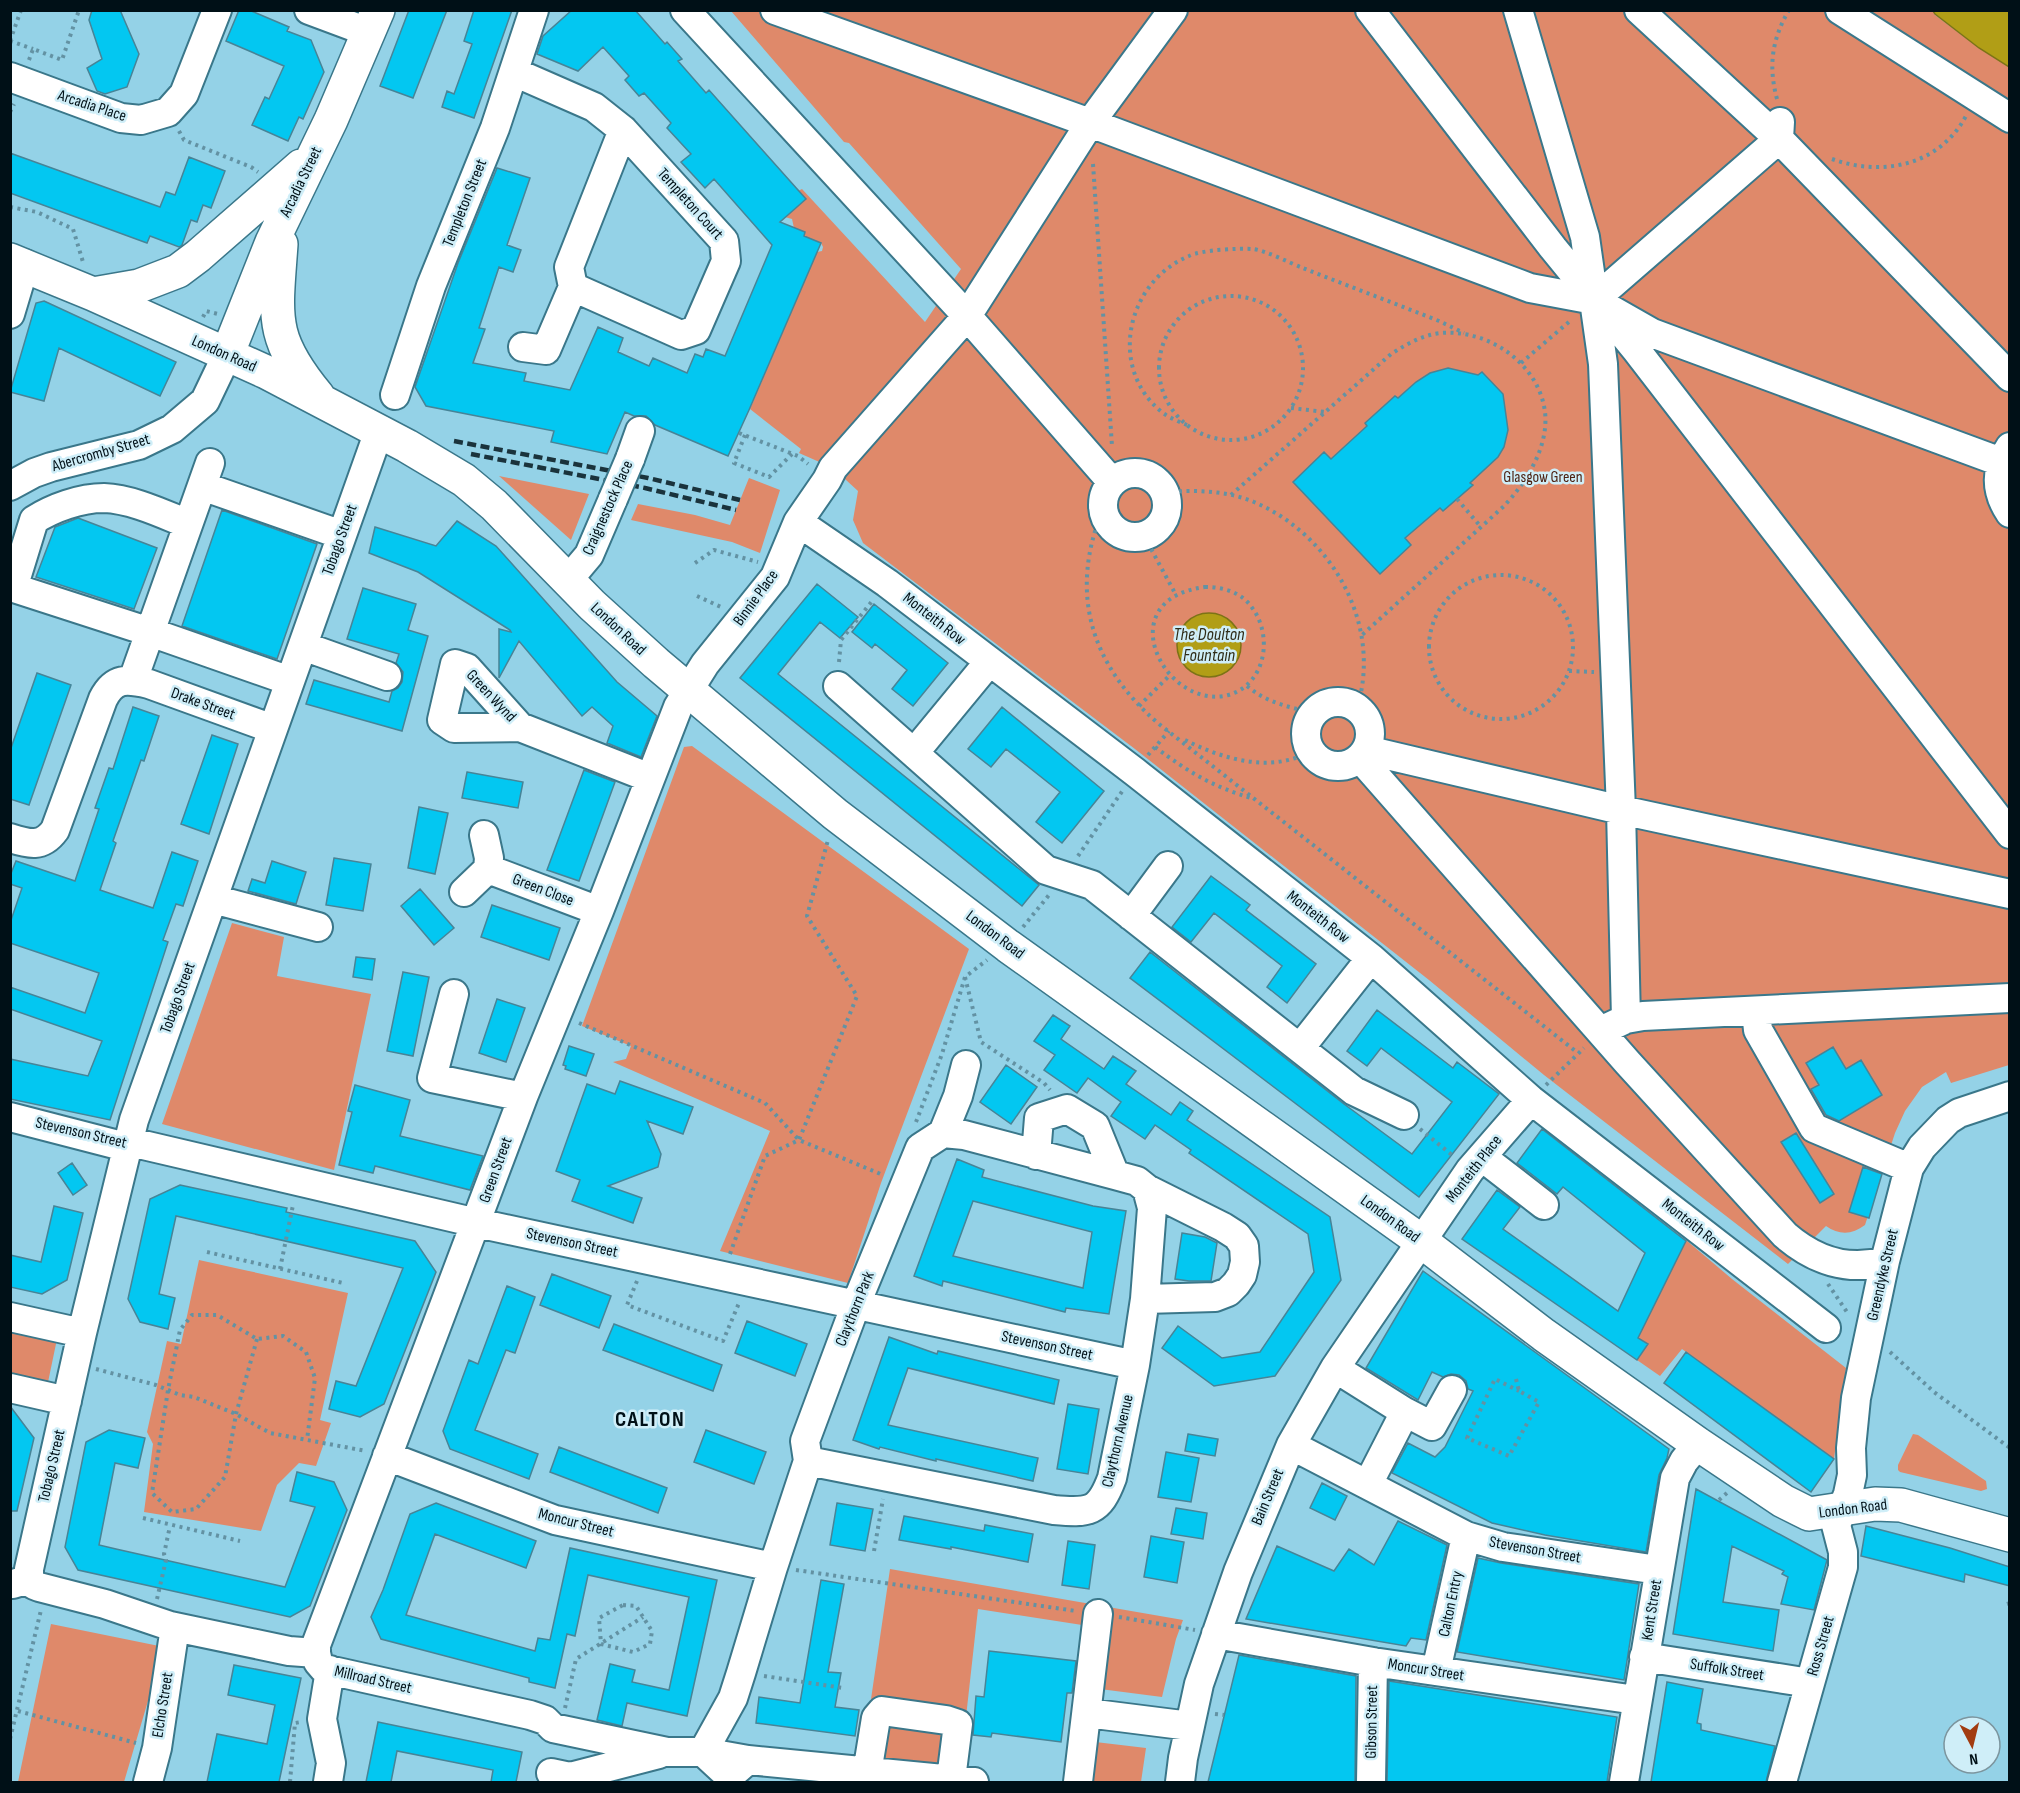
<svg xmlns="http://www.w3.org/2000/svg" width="2020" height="1793" viewBox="0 0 2020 1793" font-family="'Sofia Sans Condensed',sans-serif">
<rect width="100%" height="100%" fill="#94d2e7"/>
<!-- green -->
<path fill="#df896a" d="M1933 10 1935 15 1979 48 2009 67V1065L1951 1083 1946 1072 1922 1087 1905 1111 1895 1133 1865 1225C1852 1235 1839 1235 1826 1226L1788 1264 1544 1075 1429 980 1135 749 863 543 853 520 858 491 833 468 799 453 801 449 750 409 817 252 822 251 823 247 821 243 804 236 794 228 792 219 785 217 803 202V196L798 191 802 189 925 322 961 269 849 143 844 142 731 11Z
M499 476 589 494 571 540Z
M749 478 780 490 760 553 732 542 631 520 638 504 695 515 730 525Z
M692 746 969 949 881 1183 848 1283 720 1251 770 1131 613 1062 626 1059 631 1046 582 1026 684 747Z
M232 923 284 937 277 976 371 994 334 1170 162 1124Z
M1686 1240 1732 1279 1846 1368 1834 1459 1682 1349 1660 1376 1637 1360 1648 1344 1638 1338Z
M199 1260 348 1293 320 1420 331 1423 316 1466 299 1463 277 1485 261 1531 144 1512 153 1444 147 1432 167 1341 181 1344Z
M11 1329 57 1339 47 1387 11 1379Z
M1913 1434 1918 1435 1986 1481 1987 1489 1981 1491 1900 1472 1898 1470V1465Z
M890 1569 1183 1620 1176 1639 1162 1697 1100 1689 1108 1629 978 1609 960 1771 863 1754Z
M51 1624 164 1647 124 1782H18Z
M1087 1741 1146 1748 1141 1782H1084Z"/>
<!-- water -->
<path fill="#b19e16" stroke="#7c7316" stroke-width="1.5" d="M1933 11H2009V67L1979 48 1935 14Z
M1177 645a32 32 0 1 1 64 0a32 32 0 1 1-64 0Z"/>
<!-- building -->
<path fill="#03c7f1" stroke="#478497" stroke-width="1.5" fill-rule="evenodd" d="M92 10H120L139 54 127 87 105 94 97 91 87 68 102 59 89 20Z
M239 10H249L289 27 287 31 311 40 324 72 303 119 299 117 288 141 252 125 265 97 269 99 284 66 226 41Z
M409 10H447L413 98 380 86Z
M474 10H512L474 118 442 107 447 91 454 94 472 44 464 41Z
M572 10H635L665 44 667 42 682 59 678 61 706 93 709 90 806 199 780 222 805 232 804 236 821 243 749 410 728 456 655 425 646 416H634L625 412 607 454 551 442 554 431 426 406 415 387 458 263 497 168 530 178 507 245 521 250 513 272 499 267 479 328 485 329 473 363 526 373 524 381 570 390 598 327 623 338 618 352 649 366 653 358 687 373 695 354 703 357 706 349 725 356 772 245 714 179 705 188 681 162 691 154 667 128 671 123 644 93 639 96 625 80 629 76 603 47 578 71 537 54 543 36Z
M10 153 160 207 166 192 175 195 189 157 225 171 211 208 203 205 197 222 191 220 182 245 179 247 150 236 147 243 10 193Z
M44 301 176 362 160 396 59 348 44 401 10 392 36 303Z
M1448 368 1478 375 1482 372 1503 394 1508 430 1504 447 1498 457 1470 483 1473 485 1443 511 1440 508 1405 538 1411 545 1380 574 1293 482 1324 452 1331 459 1367 426 1365 423 1395 396 1398 398 1416 382 1430 373Z
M222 510 317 544 277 659 182 626Z
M78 518 157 548 134 609 36 577 55 527Z
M457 521 496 546 617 682 657 716 641 757 607 743 613 726 592 707 582 716 519 641 499 678V629L511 632 510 630 418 572 369 553 375 527 436 546Z
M817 584 858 617 840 638 820 622 778 674 1039 885 1022 906 740 678Z
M363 588 416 604 408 630 428 636 402 731 306 704 314 680 389 702 392 691 398 688 402 682 403 672 396 663 399 654 347 639Z
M874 604 948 663 913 706 892 689 907 670 875 644 872 648 852 632Z
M37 673 71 685 29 805 10 799V751Z
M133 707 159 716 144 761 141 760 113 841 116 843 100 890 153 908 172 852 198 861 183 906 176 904 163 940 168 942 110 1120 10 1099V1059L88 1076 102 1041 10 1009V987L85 1013 99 973 10 943V923L22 888 10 884V876L16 861 75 881 99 809 95 808 109 768 113 769Z
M1002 707 1104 791 1062 843 1036 822 1060 792 1006 749 991 767 968 749Z
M212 735 238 744 209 834 181 824Z
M584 770 615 782 579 881 547 870Z
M467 772 523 782 518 808 462 798Z
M419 807 448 813 435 874 408 868Z
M334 858 371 864 363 911 326 905Z
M272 861 306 872 296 904 248 891 252 879 265 883Z
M1211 876 1250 905 1246 910 1316 964 1287 1003 1267 987 1282 966 1214 913 1191 942 1172 927Z
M420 889 454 928 434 945 401 906Z
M492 905 560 928 549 960 481 937Z
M1150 952 1344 1104 1412 1154 1452 1102 1381 1048 1367 1066 1347 1051 1377 1010 1453 1068 1457 1062 1499 1094 1419 1197 1130 978Z
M356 957 375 959 372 980 353 977Z
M403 972 429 977 413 1056 387 1051Z
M497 999 525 1008 506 1062 479 1053Z
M1053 1015 1070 1026 1061 1039 1104 1069 1113 1056 1136 1071 1126 1084 1171 1115 1180 1102 1193 1111 1187 1120 1330 1217 1341 1280 1275 1376 1214 1386 1162 1348 1178 1326 1222 1358 1260 1352 1314 1272 1308 1234 1189 1153 1191 1150 1155 1125 1145 1139 1111 1116 1121 1102 1088 1078 1077 1093 1044 1070 1055 1055 1034 1041Z
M569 1046 594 1054 586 1076 565 1069 566 1066 563 1065Z
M1833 1047 1846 1069 1861 1060 1882 1095 1839 1121 1826 1115 1811 1089 1819 1085 1806 1063Z
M1006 1065 1037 1087 1011 1124 980 1102Z
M620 1081 693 1107 683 1134 647 1121 661 1154 658 1167 608 1186 642 1198 633 1223 572 1201 580 1180 556 1171 587 1084 615 1094Z
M355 1085 410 1100 400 1136 483 1156 470 1190 375 1166 373 1173 339 1165 352 1112 348 1111Z
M1542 1129 1686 1241 1638 1338 1648 1344 1637 1360 1462 1239 1497 1190 1520 1207 1503 1229 1618 1311 1645 1253 1563 1187 1557 1194 1517 1163Z
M1796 1133 1834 1194 1820 1203 1781 1142Z
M957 1159 984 1170 982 1177 1093 1206 1126 1211 1109 1314 1066 1308 1065 1312 943 1281 942 1286 914 1276ZM973 1201 1092 1232 1083 1288 953 1256Z
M72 1163 87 1185 73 1195 58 1173Z
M1863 1167 1882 1174 1869 1218 1849 1212Z
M180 1185 287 1208 286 1212 415 1241 436 1272 384 1404 360 1417 329 1409 336 1381 356 1386 403 1268 176 1216 159 1294 175 1298 168 1329 140 1322 128 1299 150 1199Z
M54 1206 83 1213 67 1280 42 1294 10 1287V1255L41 1262Z
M1182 1233 1205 1237 1217 1243 1211 1281H1189L1175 1279Z
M1423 1271 1669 1449 1667 1458 1659 1475 1646 1552 1545 1535 1492 1523 1392 1473 1408 1443 1435 1457 1445 1447 1473 1391 1468 1389 1466 1381 1459 1375 1451 1374 1443 1377 1432 1372 1418 1400 1366 1368Z
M552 1274 611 1296 599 1328 540 1305Z
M507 1286 535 1297 515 1353 506 1350 475 1430 538 1454 529 1479 450 1449 443 1431 469 1360 478 1364Z
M747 1321 807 1344 795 1376 735 1353Z
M614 1324 722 1365 713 1391 603 1350Z
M889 1337 937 1354 938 1351 1059 1380 1054 1404 908 1368 888 1425 1038 1458 1033 1481 936 1459V1461L880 1447 879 1449 853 1440Z
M1686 1352 1834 1459 1811 1492 1664 1383Z
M1068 1404 1099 1409 1088 1474 1057 1469Z
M10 1406 34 1438 17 1511H10Z
M109 1430 145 1438 138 1468 115 1463 99 1545 116 1549 285 1587 315 1507 290 1501 297 1472 334 1482 347 1510 310 1606 290 1617 78 1570 65 1547 86 1442Z
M706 1430 766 1452 754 1484 694 1462Z
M1188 1434 1218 1439 1215 1456 1185 1451Z
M559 1447 667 1488 658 1513 550 1472Z
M1166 1452 1199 1458 1191 1502 1158 1497Z
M1322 1483 1347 1496 1335 1520 1310 1508Z
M1696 1489 1827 1560 1814 1610 1781 1604 1788 1577 1782 1574 1784 1571 1732 1546 1723 1602 1779 1610 1773 1651 1673 1634Z
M436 1503 536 1541 526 1568 435 1534 406 1615 535 1651 538 1638 550 1640 570 1548 717 1580 687 1716 627 1703 622 1726 597 1720 610 1664 635 1670 632 1682 669 1690 689 1597 588 1575 575 1636 567 1634 555 1688 529 1682V1678L381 1639 371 1617 383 1590 410 1514Z
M837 1503 873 1509 865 1551 830 1545Z
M1176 1508 1207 1513 1203 1539 1171 1534Z
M904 1516 984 1531 985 1525 1033 1534 1028 1562 951 1547V1549L899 1540Z
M1398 1521 1447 1545 1426 1640 1411 1638 1406 1646 1246 1619 1277 1546 1334 1571 1349 1549 1374 1565Z
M1866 1526 1950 1548 2010 1567V1586L1965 1574 1964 1582 1861 1556Z
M1151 1536 1184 1542 1177 1583 1144 1577Z
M1068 1541 1095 1545 1089 1589 1062 1585Z
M1478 1558 1501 1563 1639 1584 1624 1680 1457 1652Z
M821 1580 844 1584 828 1672 841 1673 835 1707 859 1710 855 1736 756 1723 759 1697 800 1703Z
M989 1651 1076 1661 1072 1693H1067L1061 1742 992 1733 991 1737 973 1735 976 1696 984 1697Z
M1239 1655 1356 1676 1355 1782H1208Z
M234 1665 301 1678 279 1782H207L217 1734 267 1744 275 1705 228 1695Z
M1389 1681 1617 1717 1607 1782H1387Z
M1667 1682 1703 1689 1697 1723 1701 1724V1730L1775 1746 1766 1782H1651Z
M378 1722 522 1752 516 1782H491L493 1770 397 1751 391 1782H366Z"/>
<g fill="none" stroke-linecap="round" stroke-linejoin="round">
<!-- minor casing -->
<g stroke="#3a778a" stroke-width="32">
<path id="minor" d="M309 10 368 32
M685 10 967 316 1112 482
M775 10 1090 123 1530 288 1594 300 1652 333 2001 462
M1370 10 1553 248 1637 351 2010 834
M1518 10 1585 237 1603 364 1621 810 1626 1019
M1639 10 1779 139 2010 377
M1840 10 2010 118
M514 72 594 107 623 130 724 241 726 261 696 330 681 335 573 287 569 267 623 130
M10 77 121 118 141 120 168 112 184 94 217 10
M1594 300 1779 139 1780 122
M10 314 25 264
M523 347 546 350 573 287
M395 395 431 286 495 128 534 10
M2010 447C1995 469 1995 491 2010 513
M630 459 640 431
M1103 505a32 32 0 1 1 64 0a32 32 0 1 1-64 0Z
M10 486 34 473 51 467 139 445 172 429 205 401 227 355
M202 486 342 535
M798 522 887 583 1135 772 1371 958 1531 1100 1826 1328
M188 524C163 514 132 499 104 498 80 498 53 508 34 520L14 585 17 589 150 632 290 681
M568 580 589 555 613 499
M303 646 387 676
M133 680 210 463
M838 686 1046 870 1092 885 1354 1091 1404 1115
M1306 734a32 32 0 1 1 64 0a32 32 0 1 1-64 0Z
M520 727 467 668 455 664 442 720 454 728 520 727 650 778
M1366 750 1621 810 2010 894
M914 753 989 662
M1360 758 1628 1063 1785 1235C1814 1260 1848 1272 1885 1261
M10 838C29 844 42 848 55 830L103 699C114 677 127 679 149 684L273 729
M488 869 599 911
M464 892 488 869 489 858 484 835
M213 899 318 927
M1131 916 1168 866
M454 994 432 1078 523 1097
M1756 1011 1758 1030 1814 1128 1909 1168
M1609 1027 1626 1019 1643 1016 2010 998
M1300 1048 1371 958
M10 1117 126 1147 139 1144 477 1223 1135 1365
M1036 1155 1039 1118 1067 1109 1095 1126 1115 1175
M1482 1157 1544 1205
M1145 1299 1215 1297 1228 1292 1236 1284 1242 1275 1245 1262 1244 1246 1237 1236 1223 1227 1147 1189
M10 1317 82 1333
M1335 1368 1405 1412
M10 1388 67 1401
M1291 1445 1466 1536 1503 1547 1658 1570
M387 1456 555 1520 773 1567
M808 1461 1054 1510C1089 1513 1099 1513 1112 1478L1135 1365 1145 1299 1152 1208 1147 1189 1137 1181 1115 1175 964 1135 943 1133
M1368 1484 1405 1412 1432 1426 1452 1390
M29 1579V1569L82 1333 134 1120 379 431
M13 1584 29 1579 34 1585 39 1587 105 1604 170 1626 289 1651 316 1653 318 1662 324 1669 530 1715 545 1720 553 1728 667 1752H703L748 1760
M1216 1634 1373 1662 1636 1700
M316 1653V1645L523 1097 599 911 678 707 705 664 775 577 798 522 827 480 833 468 967 316 1090 123 1173 10
M1644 1657 1810 1683
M1436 1671 1466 1536
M1087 1713 1190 1726
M551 1773 570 1777 659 1754
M733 1773 748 1760 974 1782
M867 1773 876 1718 882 1711 946 1720 958 1724 951 1779
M729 1776 703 1752 733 1698 741 1673 773 1567 808 1461 805 1441 856 1304 920 1148 943 1133 958 1096 966 1065
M148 1782 157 1748 175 1627
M328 1782 331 1763 322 1719 330 1670
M1078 1782 1098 1614
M1180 1782 1183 1758 1199 1684 1238 1572 1291 1445 1335 1368 1470 1170 1531 1100
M1371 1782 1373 1662
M1624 1782 1675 1478 1684 1461 1698 1444
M1782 1782 1843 1567V1552L1836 1525 1848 1494 1852 1475 1851 1448 1856 1398 1885 1261 1909 1168 1922 1147 1948 1120 1959 1113 2010 1096"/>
</g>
<!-- major casing -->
<g stroke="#3a778a" stroke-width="36">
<path id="major" d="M281 244C276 317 269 337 318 396
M10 260 93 294 266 372 407 446 464 480 494 505 592 605 656 663 835 814 1008 946 1421 1241 1544 1335 1698 1444 1783 1501 1809 1514 1875 1504 1901 1505 2010 1535
M93 294 139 286 178 271 198 256 301 166
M227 355 272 242 331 120 378 10"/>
</g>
<!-- path -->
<path stroke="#6392a3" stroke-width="4" stroke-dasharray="3 4.5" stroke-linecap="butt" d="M10 41 21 10
M10 41 33 49
M29 60 33 49 62 60 79 10
M1777 99C1768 66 1772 39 1789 10
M10 112 14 104
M179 131 184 140 251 167 258 172
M1832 159C1882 177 1939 166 1966 116
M1093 164 1112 446
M10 207 37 212 73 229 83 262
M1159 368a72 72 0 1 1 144 0a72 72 0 1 1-144 0Z
M203 317 206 311 218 314
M1521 363 1570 321
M1291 408 1325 412
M1187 425C1179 422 1170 418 1163 413 1107 369 1126 282 1189 256 1201 250 1238 248 1252 249 1266 250 1289 263 1303 268 1348 286 1394 303 1439 321L1464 333
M739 433 798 456 808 464
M745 435 734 463 769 477 792 454
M1164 492C1195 490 1225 490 1254 502 1332 535 1383 625 1357 708
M1231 495 1391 354C1407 344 1422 335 1441 333 1489 329 1539 364 1545 412 1549 447 1526 483 1503 507L1361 636
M1457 499 1481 527
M1103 509C1068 593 1091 666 1159 724L1578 1053
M1144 536 1176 595
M695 563 714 550 758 562
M1429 647a72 72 0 1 1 144 0a72 72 0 1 1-144 0Z
M1205 587C1221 587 1239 591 1250 605 1275 635 1266 688 1224 696 1162 706 1110 599 1205 587Z
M697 596 723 608
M839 662 841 640 873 600
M1569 671 1594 672
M1247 686C1267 703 1289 707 1314 713
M1139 706 1170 675
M1185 740C1223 759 1271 774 1311 751
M1155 747C1190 773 1211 786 1254 799
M1148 755 1169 731
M1078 856 1123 790
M1023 927 1049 895
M965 977 981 1042 1044 1083 1050 1090
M579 1023 765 1103 799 1140 883 1175
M1546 1085 1584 1048
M916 1122 942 1054 965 977 987 960
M1420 1129 1452 1155
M207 1252 343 1283
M730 1254 765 1156 799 1140 857 996 807 916 828 840
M280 1269 293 1205
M637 1281 627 1305 723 1341 739 1303
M1828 1284 1849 1315
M257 1339 236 1414 225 1477 196 1509 172 1512 152 1493 168 1390 180 1330 192 1315H217L257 1339 283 1336 306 1352 315 1378 307 1440
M1890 1352 1934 1392 2010 1448
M96 1369 156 1385 180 1395 194 1397 236 1414 270 1433 366 1451
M1516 1379 1519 1391 1539 1402 1509 1456 1467 1438 1495 1379 1519 1391
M1719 1500 1727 1493
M143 1518 240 1541
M874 1551 883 1499
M796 1570 1076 1611
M157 1599 166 1560 164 1554 170 1526
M2007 1604 2010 1603
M623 1605 636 1606 652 1631 650 1644 633 1652 601 1644 599 1618Z
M1119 1617 1195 1630
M764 1676 843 1688
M565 1708 576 1659 643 1617
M18 1711 136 1743
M1215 1714 1224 1715
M10 1739 41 1610
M290 1782 295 1723 301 1722"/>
<!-- minor -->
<use href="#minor" stroke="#fff" stroke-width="28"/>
<!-- major -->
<use href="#major" stroke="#fff" stroke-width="33"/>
<!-- rail -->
<path stroke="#1a333c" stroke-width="4.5" stroke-dasharray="9 4.5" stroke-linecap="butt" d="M454 441 648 478 740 500
M471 454 645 488 736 510"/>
<!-- minor-bridge casing -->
<g stroke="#3a778a" stroke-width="32" stroke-linecap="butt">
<path id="minor-bridge" d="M613 499 630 459"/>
</g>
<!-- minor-bridge -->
<use href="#minor-bridge" stroke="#fff" stroke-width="28"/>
</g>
<g text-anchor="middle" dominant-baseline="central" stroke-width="5" stroke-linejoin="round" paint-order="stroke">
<!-- street labels -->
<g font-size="16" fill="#001017" stroke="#cfeef8">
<text transform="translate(92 106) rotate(18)">Arcadia Place</text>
<text transform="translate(301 182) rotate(-64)">Arcadia Street</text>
<text transform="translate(465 203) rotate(-68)">Templeton Street</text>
<text transform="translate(690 204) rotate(48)">Templeton Court</text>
<text transform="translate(224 354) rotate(24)">London Road</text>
<text transform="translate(101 453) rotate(-16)">Abercromby Street</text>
<text transform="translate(608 508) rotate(-66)">Craignestock Place</text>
<text transform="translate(340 540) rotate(-70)">Tobago Street</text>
<text transform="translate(756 598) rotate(-54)">Binnie Place</text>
<text transform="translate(934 619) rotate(38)">Monteith Row</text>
<text transform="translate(618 629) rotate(43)">London Road</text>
<text transform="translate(491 696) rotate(47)">Green Wynd</text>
<text transform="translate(203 704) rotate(20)">Drake Street</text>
<text transform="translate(543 890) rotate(21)">Green Close</text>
<text transform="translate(1318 917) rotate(38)">Monteith Row</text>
<text transform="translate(995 935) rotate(37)">London Road</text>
<text transform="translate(178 998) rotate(-70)">Tobago Street</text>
<text transform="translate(81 1133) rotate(13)">Stevenson Street</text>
<text transform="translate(1474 1169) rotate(-52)">Monteith Place</text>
<text transform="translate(496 1170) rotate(-70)">Green Street</text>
<text transform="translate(1390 1219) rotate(36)">London Road</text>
<text transform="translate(1693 1225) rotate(38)">Monteith Row</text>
<text transform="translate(572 1243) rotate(12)">Stevenson Street</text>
<text transform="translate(1883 1275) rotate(-77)">Greendyke Street</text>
<text transform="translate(855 1309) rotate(-68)">Claythorn Park</text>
<text transform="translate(1047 1346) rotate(12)">Stevenson Street</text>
<text transform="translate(1118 1441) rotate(-77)">Claythorn Avenue</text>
<text transform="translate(52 1466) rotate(-77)">Tobago Street</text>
<text transform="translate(1268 1497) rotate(-67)">Bain Street</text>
<text transform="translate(1853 1509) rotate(-7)">London Road</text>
<text transform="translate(576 1523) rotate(14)">Moncur Street</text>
<text transform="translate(1535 1550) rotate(10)">Stevenson Street</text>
<text transform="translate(1451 1604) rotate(-78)">Calton Entry</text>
<text transform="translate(1652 1610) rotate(-81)">Kent Street</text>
<text transform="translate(1821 1646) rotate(-74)">Ross Street</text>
<text transform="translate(1426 1670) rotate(9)">Moncur Street</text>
<text transform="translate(1727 1670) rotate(9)">Suffolk Street</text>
<text transform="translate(373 1680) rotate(13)">Millroad Street</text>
<text transform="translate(163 1705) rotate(-81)">Elcho Street</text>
<text transform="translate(1372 1722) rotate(-89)">Gibson Street</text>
</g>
<!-- park labels -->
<g font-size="16" fill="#4c2213" stroke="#cfeef8">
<text x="1543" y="477">Glasgow Green</text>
</g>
<!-- water labels -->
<g font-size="18" font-style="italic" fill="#2f2c18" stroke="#cfeef8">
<text x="1209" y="634">The Doulton<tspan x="1209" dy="21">Fountain</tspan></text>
</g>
<!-- district labels -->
<g font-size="22" font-weight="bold" letter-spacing="1.5" fill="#001017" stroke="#cfeef8">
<text x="650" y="1419">CALTON</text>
</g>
</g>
<!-- border -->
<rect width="2020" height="1793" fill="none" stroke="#001017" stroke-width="24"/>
<!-- north arrow -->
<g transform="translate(1972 1745) rotate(173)"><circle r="28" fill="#cfeef8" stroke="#7c959e" stroke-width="1.5"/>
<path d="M0-4.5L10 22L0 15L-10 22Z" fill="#a23c11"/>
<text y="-9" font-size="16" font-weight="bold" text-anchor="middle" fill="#001017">N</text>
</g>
</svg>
